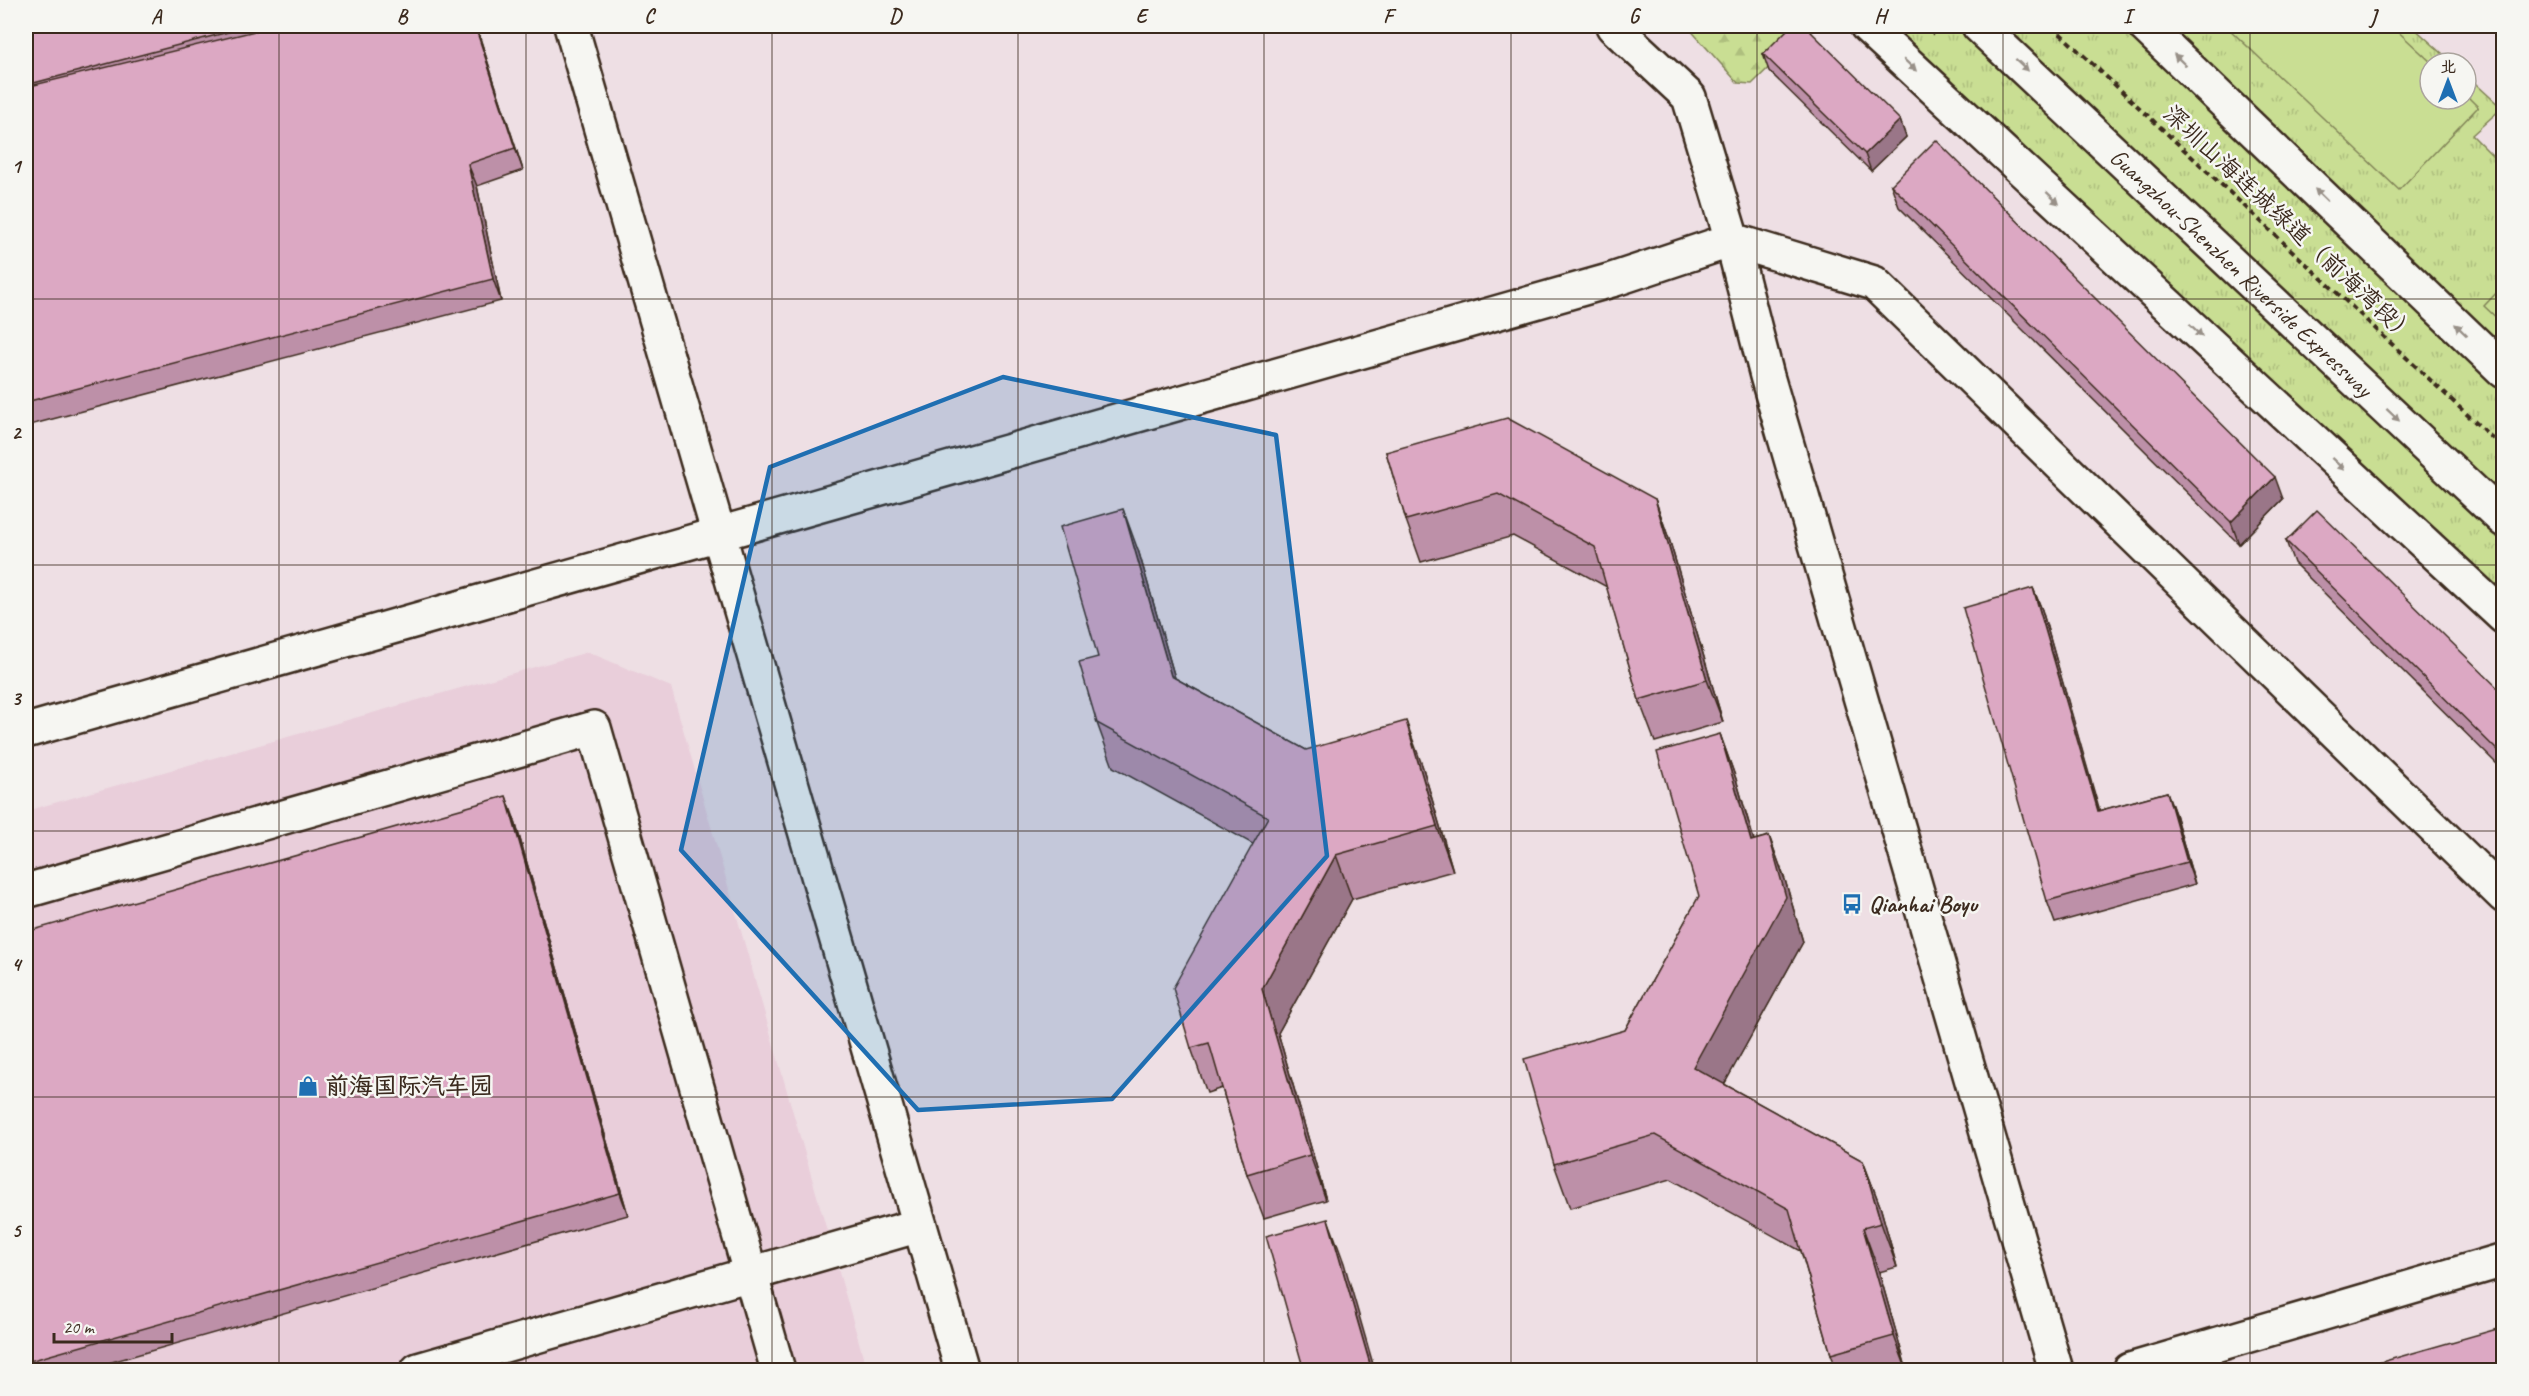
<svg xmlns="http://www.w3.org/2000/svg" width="2529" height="1396" viewBox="0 0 2529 1396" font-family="Caveat,'LXGW WenKai TC',sans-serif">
<defs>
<pattern id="grass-tufts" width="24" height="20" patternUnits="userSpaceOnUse" patternTransform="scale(1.5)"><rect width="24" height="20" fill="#c9de93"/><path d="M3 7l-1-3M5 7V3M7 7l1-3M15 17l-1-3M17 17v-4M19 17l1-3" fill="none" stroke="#aebf7e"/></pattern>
<pattern id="forest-firs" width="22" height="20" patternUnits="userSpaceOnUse" patternTransform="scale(1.5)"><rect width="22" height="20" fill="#c9de93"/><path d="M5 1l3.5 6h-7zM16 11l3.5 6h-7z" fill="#aebf7e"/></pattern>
</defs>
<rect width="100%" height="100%" fill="#eedfe4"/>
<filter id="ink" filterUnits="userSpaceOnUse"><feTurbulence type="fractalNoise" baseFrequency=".0167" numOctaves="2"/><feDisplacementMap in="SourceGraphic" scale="12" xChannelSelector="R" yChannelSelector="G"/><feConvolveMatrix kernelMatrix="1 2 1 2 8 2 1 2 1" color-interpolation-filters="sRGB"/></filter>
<g filter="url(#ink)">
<!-- built -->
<path fill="#e9ceda" d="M588 652 671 687 867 1370H26V811Z"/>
<!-- grass -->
<path fill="url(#grass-tufts)" stroke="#828458" stroke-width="1.5" d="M1892 26H2412L2453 63H2430V99H2466V75L2502 108 2472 135 2503 166V603Z"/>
<!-- forest -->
<path fill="url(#forest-firs)" stroke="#828458" stroke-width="1.5" d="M1687 26H1811L1752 84 1738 83Z"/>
<!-- pitch -->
<path fill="#c9de93" stroke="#828458" stroke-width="1.5" d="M2226 26H2392L2432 63H2430V99H2466V95L2478 107 2399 190Z
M2503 286V324L2484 306Z"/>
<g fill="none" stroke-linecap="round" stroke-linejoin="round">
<!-- minor casing -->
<g stroke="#3b2a1e" stroke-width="38">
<path id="minor" d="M571 26 962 1370
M1613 26 1689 97 1732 240 1767 376 2056 1370
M26 731 1612 280 1732 240 1874 283 2504 896
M26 891 594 728 778 1370
M418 1370 920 1225
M2130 1370 2504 1260"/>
</g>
<!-- highway casing -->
<g stroke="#3b2a1e" stroke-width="38">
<g id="highway">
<path d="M1867 26 2504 617"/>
<path id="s1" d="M1979 26 2504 520"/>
<path d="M2145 26 2504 371"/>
</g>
</g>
<!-- path -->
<path stroke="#3b2a1e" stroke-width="4" stroke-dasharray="6 4.5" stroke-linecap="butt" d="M1925 26 1934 34
M2052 26 2504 449"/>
<!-- minor -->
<use href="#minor" stroke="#f6f6f2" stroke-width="33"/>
<!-- highway -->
<use href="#highway" stroke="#f6f6f2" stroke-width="33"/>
</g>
<!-- wall -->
<path fill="#bd90a8" stroke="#3b2a1e" stroke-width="1.5" d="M26 26H476L523 170 477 186 501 301 26 426Z
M1763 54 1900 120 1906 137 1871 171 1769 71Z
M1891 185 2283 499 2239 544 1899 207Z
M1386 452 1655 499 1670 542 1723 722 1655 742 1639 700 1607 587 1513 536 1421 562 1406 520Z
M2286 541 2504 694V771L2294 563Z
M1139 553 1175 678 1306 750 1422 765 1453 871 1352 899 1278 1033 1326 1200 1264 1218 1247 1174 1222 1088 1207 1093 1191 1048 1253 844 1113 767 1097 723 1098 657Z
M2033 588 2042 610 2099 811 2167 792 2175 814 2195 884 2055 923 2047 901Z
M1720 734 1736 779 1754 840 1769 836 1785 880 1803 942 1724 1084 1863 1161 1880 1206 1897 1267 1879 1272 1907 1371H1837L1831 1354 1801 1251 1671 1179 1570 1208 1554 1164 1625 1030 1699 896Z
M514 818 628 1215 80 1371H26V932Z"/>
<!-- shaded-wall -->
<path fill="#9a7688" stroke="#3b2a1e" stroke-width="1.5" d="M475 26H476L523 170 515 148Z
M1900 120 1906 137 1871 171 1865 154Z
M468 164 477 186 501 301 493 279Z
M2275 477 2283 499 2239 544 2231 522Z
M1655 499 1670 542 1723 722 1707 680Z
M1123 509 1139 553 1187 720 1171 676Z
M2033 588 2042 610 2106 833 2098 811Z
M1406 721 1422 765 1453 871 1437 826Z
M1720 734 1736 779 1767 886 1751 841Z
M2167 792 2175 814 2195 884 2187 862Z
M506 796 514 818 628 1215 620 1193Z
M1769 836 1785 880 1803 942 1709 1112 1693 1067Z
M1336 855 1352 899 1278 1033 1326 1200 1310 1155 1262 989Z
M1863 1161 1880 1206 1897 1267 1881 1223Z
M1328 1219 1344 1263 1375 1371H1372Z
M1863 1228 1879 1272 1907 1371 1894 1336Z"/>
<!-- building -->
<path fill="#dca8c3" stroke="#3b2a1e" stroke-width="1.5" d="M26 26H251L26 85Z
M275 26H475L515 148 468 164 493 279 26 402V87Z
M1791 26H1805L1900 120 1865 154 1763 54Z
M1936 140 2275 477 2231 522 1891 185Z
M1507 418 1655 499 1707 680 1639 700 1595 547 1498 494 1406 520 1386 452Z
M1123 509 1171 676 1306 750 1406 721 1437 826 1336 855 1262 989 1310 1155 1247 1174 1209 1043 1191 1048 1173 988 1268 817 1097 723 1079 662 1098 657 1060 527Z
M2317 510 2504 694V757L2286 541Z
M2033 588 2098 811 2167 792 2187 862 2047 901 1963 608Z
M1720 734 1751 841 1769 836 1786 897 1693 1067 1863 1161 1881 1223 1863 1228 1894 1336 1831 1354 1789 1209 1655 1135 1554 1164 1524 1059 1625 1030 1699 896 1657 752Z
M506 796 620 1193 26 1362V932Z
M1328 1219 1372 1371H1291L1303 1367 1266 1236Z
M2504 1327V1371H2350Z"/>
<!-- one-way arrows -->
<defs><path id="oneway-solid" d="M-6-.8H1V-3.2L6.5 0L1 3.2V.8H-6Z" transform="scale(1.5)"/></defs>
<g fill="#989088">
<use href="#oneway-solid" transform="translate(2180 60) rotate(-136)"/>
<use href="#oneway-solid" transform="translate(1910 65) rotate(43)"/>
<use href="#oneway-solid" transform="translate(2022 65) rotate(43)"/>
<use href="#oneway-solid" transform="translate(2321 195) rotate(-136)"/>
<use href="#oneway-solid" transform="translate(2053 198) rotate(43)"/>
<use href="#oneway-solid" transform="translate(2461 330) rotate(-136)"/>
<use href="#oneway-solid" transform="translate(2196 331) rotate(43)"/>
<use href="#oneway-solid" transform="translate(2393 415) rotate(43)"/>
<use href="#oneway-solid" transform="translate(2338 464) rotate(43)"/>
</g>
</g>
<!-- marked area -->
<path fill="#1f6fb2" fill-opacity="0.2" stroke="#1f6fb2" stroke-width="4.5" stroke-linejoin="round" d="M1003 377 1276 435 1327 856 1112 1099 918 1110 681 850 770 467Z"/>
<!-- grid -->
<path fill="none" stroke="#3b2a1e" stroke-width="1.5" stroke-opacity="0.55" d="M279 26V1370M526 26V1370M772 26V1370M1018 26V1370M1264 26V1370M1511 26V1370M1757 26V1370M2003 26V1370M2250 26V1370M26 299H2504M26 565H2504M26 831H2504M26 1097H2504"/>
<!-- icons -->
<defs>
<g id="bus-bare" transform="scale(1.62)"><path d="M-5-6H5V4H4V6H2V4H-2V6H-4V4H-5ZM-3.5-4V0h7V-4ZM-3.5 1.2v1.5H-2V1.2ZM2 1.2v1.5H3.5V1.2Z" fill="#1f6fb2" stroke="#f6f6f2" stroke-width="2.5" paint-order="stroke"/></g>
<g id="shop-bare" transform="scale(1.62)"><path d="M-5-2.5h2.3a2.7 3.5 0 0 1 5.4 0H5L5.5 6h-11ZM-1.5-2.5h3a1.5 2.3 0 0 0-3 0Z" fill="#1f6fb2" stroke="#f6f6f2" stroke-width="2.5" paint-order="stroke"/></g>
</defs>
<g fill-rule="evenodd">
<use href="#bus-bare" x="1852" y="904"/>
<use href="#shop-bare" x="308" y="1086"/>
</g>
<g text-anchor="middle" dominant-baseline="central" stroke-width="5" stroke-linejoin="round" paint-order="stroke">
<!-- street labels -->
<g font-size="24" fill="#3b2a1e" stroke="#f6f6f2">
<text transform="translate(2290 224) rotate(43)">深圳山海连城绿道（前海湾段）</text>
<text stroke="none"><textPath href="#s1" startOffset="360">Guangzhou-Shenzhen Riverside Expressway</textPath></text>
</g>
<!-- poi labels -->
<g font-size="24" font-weight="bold" fill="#3b2a1e" stroke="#f6f6f2" text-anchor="start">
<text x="1869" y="904">Qianhai Boyu</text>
<text x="325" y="1086">前海国际汽车园</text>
</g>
</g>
<!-- margin -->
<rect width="2529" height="1396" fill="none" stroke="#f6f6f2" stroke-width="66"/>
<!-- north arrow -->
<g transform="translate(2448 81)"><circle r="28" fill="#f6f6f2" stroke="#aba49d" stroke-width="1.5"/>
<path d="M0-4.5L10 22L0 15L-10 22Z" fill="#1f6fb2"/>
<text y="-9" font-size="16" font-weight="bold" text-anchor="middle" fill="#3b2a1e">北</text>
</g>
<!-- scale -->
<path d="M54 1333v9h118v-9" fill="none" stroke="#3b2a1e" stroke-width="3"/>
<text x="63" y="1333" font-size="18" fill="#3b2a1e" stroke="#f6f6f2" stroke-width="4.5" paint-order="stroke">20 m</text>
<rect x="33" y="33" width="2463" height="1330" fill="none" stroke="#3b2a1e" stroke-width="2"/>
<g font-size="20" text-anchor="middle" font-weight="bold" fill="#3b2a1e">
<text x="156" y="23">A</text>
<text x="402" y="23">B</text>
<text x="649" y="23">C</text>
<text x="895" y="23">D</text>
<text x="1141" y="23">E</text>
<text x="1388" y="23">F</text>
<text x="1634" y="23">G</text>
<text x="1880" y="23">H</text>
<text x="2127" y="23">I</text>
<text x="2373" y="23">J</text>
<text x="16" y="173">1</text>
<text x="16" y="439">2</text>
<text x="16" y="705">3</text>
<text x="16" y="971">4</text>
<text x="16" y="1237">5</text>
</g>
</svg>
